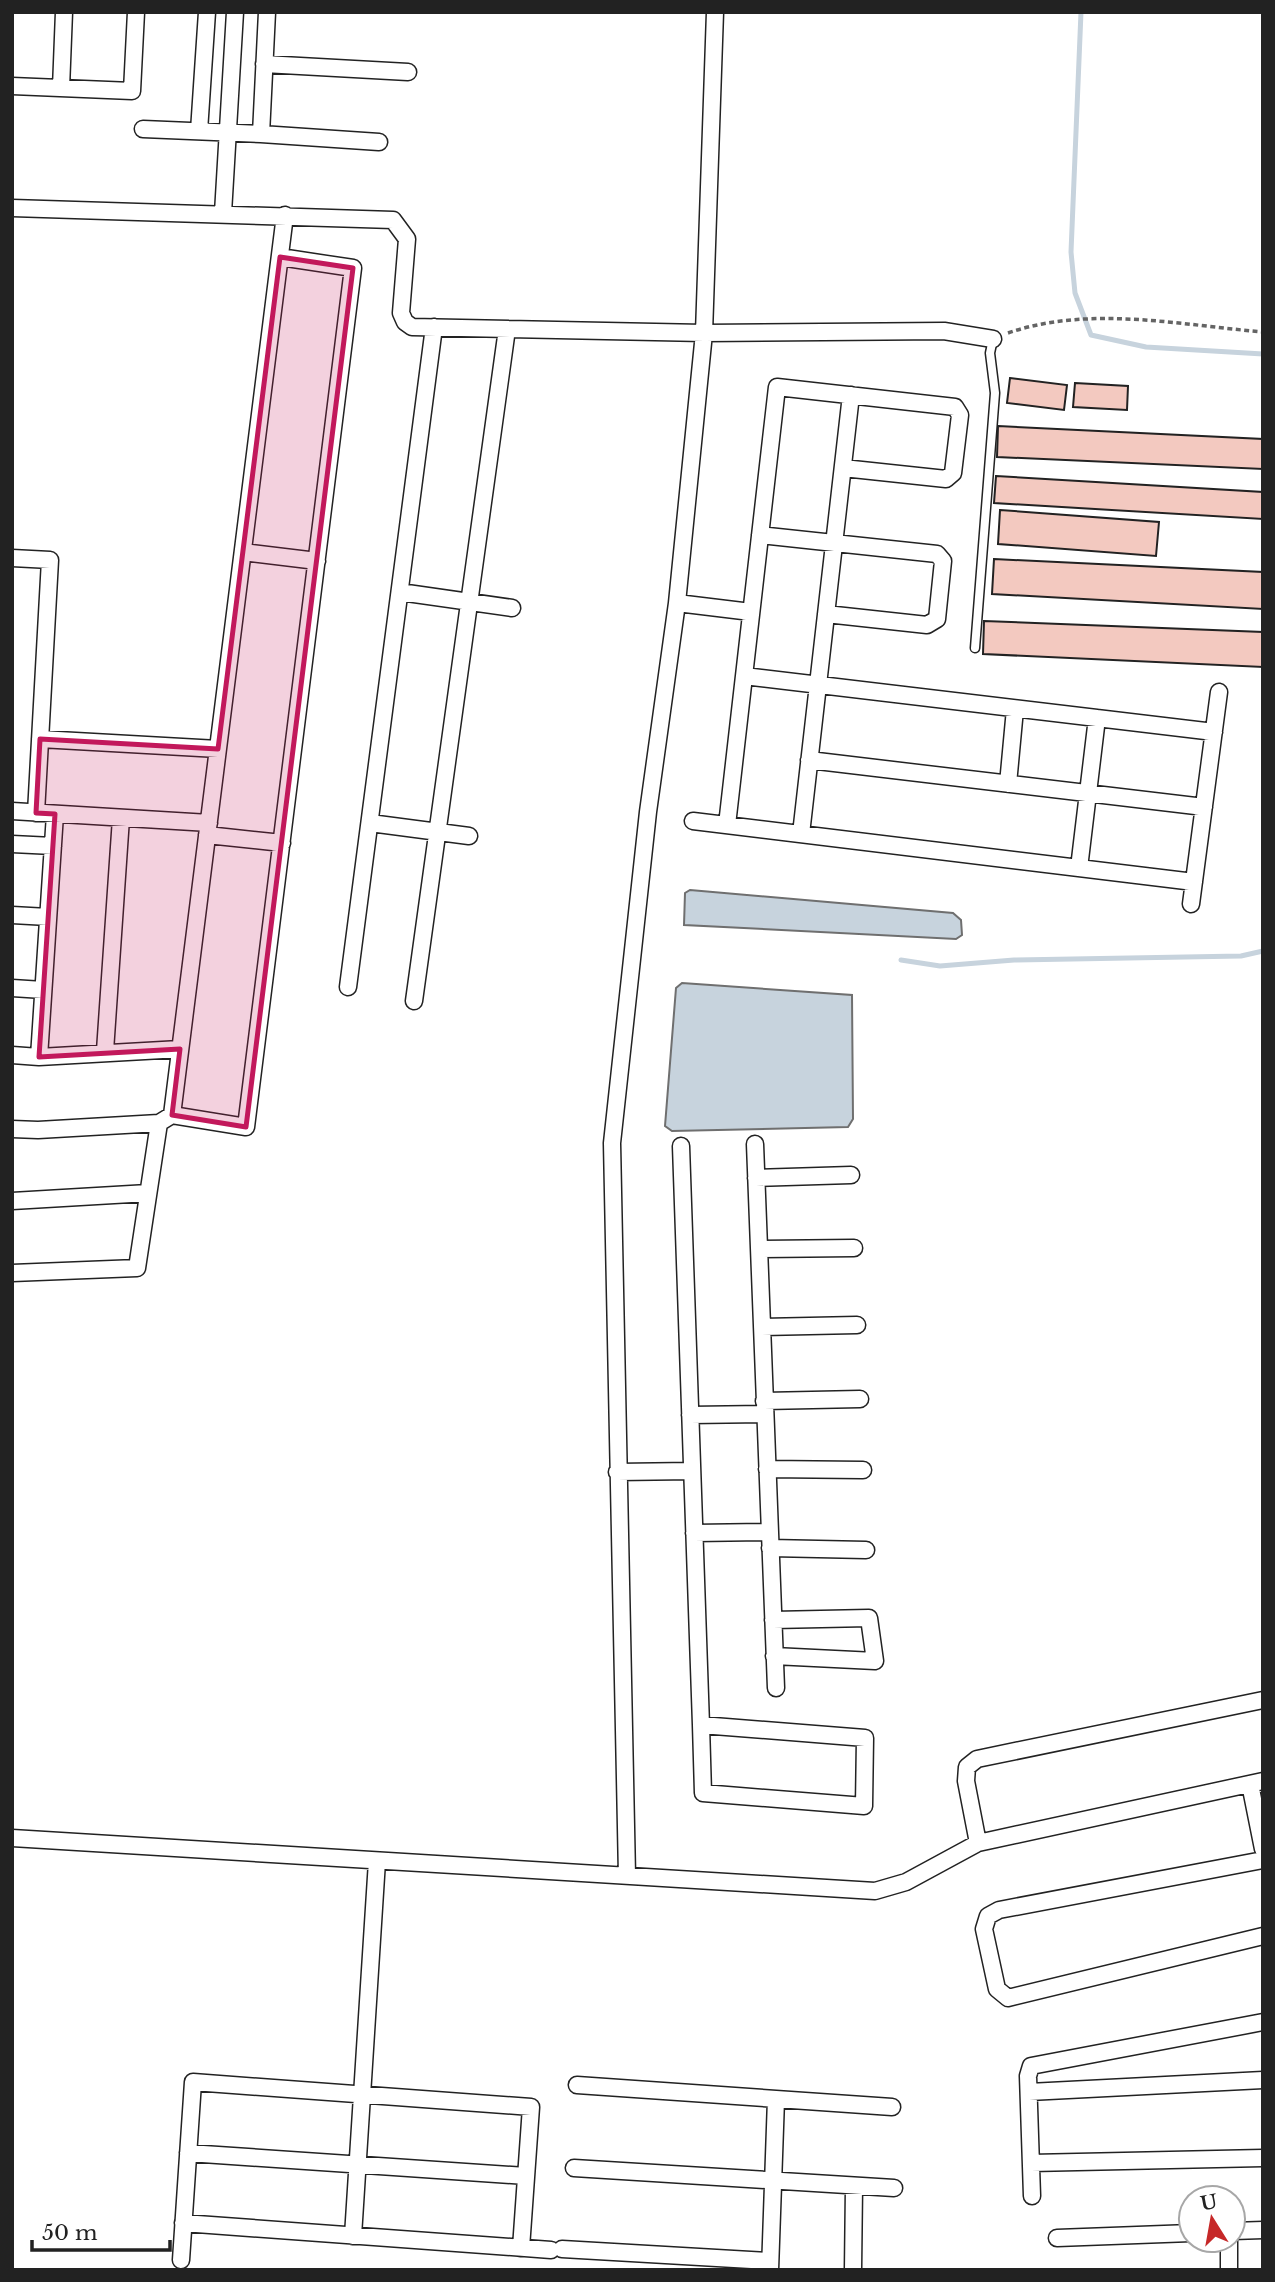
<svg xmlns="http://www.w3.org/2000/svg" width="1275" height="2282" viewBox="0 0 1275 2282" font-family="'Libre Baskerville',serif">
<rect width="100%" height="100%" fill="#fff"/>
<!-- water -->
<path fill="#c7d3dd" stroke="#6f6f6f" stroke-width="2" d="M690 890 953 913 961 920 962 935 956 939 684 925 685 893Z
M682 983 852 995 853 1119 848 1127 672 1131 665 1126 676 988Z"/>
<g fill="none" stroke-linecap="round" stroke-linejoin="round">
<!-- stream -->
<path stroke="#c7d3dd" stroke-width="5" d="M1081 12 1071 252 1075 293 1091 335 1146 347 1263 354
M901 960 940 966 1014 960 1241 956 1263 951"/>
</g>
<!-- building -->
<path fill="#f3c9c0" stroke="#222" stroke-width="2" d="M1010 378 1067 385 1064 410 1007 403Z
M1075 383 1128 386 1127 410 1073 407Z
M998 426 1263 439V469L997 457Z
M996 476 1263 492V519L994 503Z
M1000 510 1159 522 1156 556 998 544Z
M994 559 1263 572V609L992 594Z
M984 621 1263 632V667L983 654Z"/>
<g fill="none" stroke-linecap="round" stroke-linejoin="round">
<!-- service casing -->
<g stroke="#222" stroke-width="11">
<path id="service" d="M975 648 995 393 990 353 993 339"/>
</g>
<!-- minor casing -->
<g stroke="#222" stroke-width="19">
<path id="minor" d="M267 12 261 134 379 142
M264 64 408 72
M12 86 132 91 136 12
M61 88 64 12
M143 129 261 134
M199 131 207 12
M12 208 393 220 407 239 401 313 405 322 412 327 704 333 944 331 993 339
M223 213 235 12
M760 535 937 554 943 561 937 619 927 625 826 614
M243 552 317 561
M12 558 50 560 36 813
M400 592 512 608
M677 603 751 612
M744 676 1214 732
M40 739 218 749
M809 760 1204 807
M1008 784 1015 709
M12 811 209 823
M693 821 1194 882
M370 823 469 836
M727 825 777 387 955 407 960 415 953 473 946 479 843 468
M801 834 851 395
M207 835 282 843
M12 844 53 846
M1079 868 1097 718
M1191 904 1219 692
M12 915 48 917
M348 987 434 327
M12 988 43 990
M414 1001 507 329
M105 1051 121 818
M12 1055 39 1057 180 1049
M39 1057 55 814
M172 1115 246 1127 353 268 280 257
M12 1129 38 1130 159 1123
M755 1144 776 1688
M681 1146 701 1725 703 1793 864 1806 865 1738 701 1725
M756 1178 851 1175
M12 1201 148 1193
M759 1249 854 1248
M12 1273 137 1268 159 1123 172 1115 285 215
M762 1327 857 1325
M764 1401 860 1399
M690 1415 765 1414
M767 1469 863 1470
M617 1472 692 1471
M694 1533 770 1532
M770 1548 866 1550
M773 1620 869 1618 875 1661 774 1656
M1250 1784 1263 1849
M12 1838 875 1891 906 1882 978 1843 1263 1781
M978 1843 966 1781 967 1767 977 1759 1263 1700
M1263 1860 999 1910 988 1916 984 1929 997 1989 1008 1998 1263 1936
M627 1876 612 1143 648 812 677 603 704 333 715 12
M577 2085 892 2107
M1029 2092 1263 2080
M188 2153 526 2176
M1031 2163 1263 2158
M574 2168 894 2188
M1032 2196 1028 2076 1031 2066 1263 2022
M183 2223 551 2250
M1233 2231 1263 2230
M353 2236 377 1861
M1057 2238 1191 2233
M1229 2240V2270
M562 2249 770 2261
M181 2260 193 2082 531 2107 521 2248
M770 2270 776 2099
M853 2270 854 2186"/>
</g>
<!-- path -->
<path stroke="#646464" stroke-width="3.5" stroke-dasharray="5 3.5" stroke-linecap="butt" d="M1008 333C1089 305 1180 325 1263 332"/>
<!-- service -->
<use href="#service" stroke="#fff" stroke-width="8"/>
<!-- minor -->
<use href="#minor" stroke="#fff" stroke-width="16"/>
</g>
<!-- marked area -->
<path fill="#c2185b" fill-opacity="0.2" stroke="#c2185b" stroke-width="5" stroke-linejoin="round" d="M280 257 353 268 246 1127 172 1115 180 1049 39 1057 55 814 36 813 40 739 218 749Z"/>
<!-- border -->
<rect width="1275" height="2282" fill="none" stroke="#222222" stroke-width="28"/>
<!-- north arrow -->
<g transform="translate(1212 2219) rotate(349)"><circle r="33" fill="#ffffff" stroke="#a7a7a7" stroke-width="2"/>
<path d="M0-5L12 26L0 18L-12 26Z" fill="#c62828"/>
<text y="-10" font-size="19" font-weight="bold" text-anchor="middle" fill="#222222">U</text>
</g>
<!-- scale -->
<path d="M32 2240v10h138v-10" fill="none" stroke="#222222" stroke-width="3.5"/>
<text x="42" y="2240" font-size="21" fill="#222222" stroke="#ffffff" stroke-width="5" paint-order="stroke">50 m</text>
</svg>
